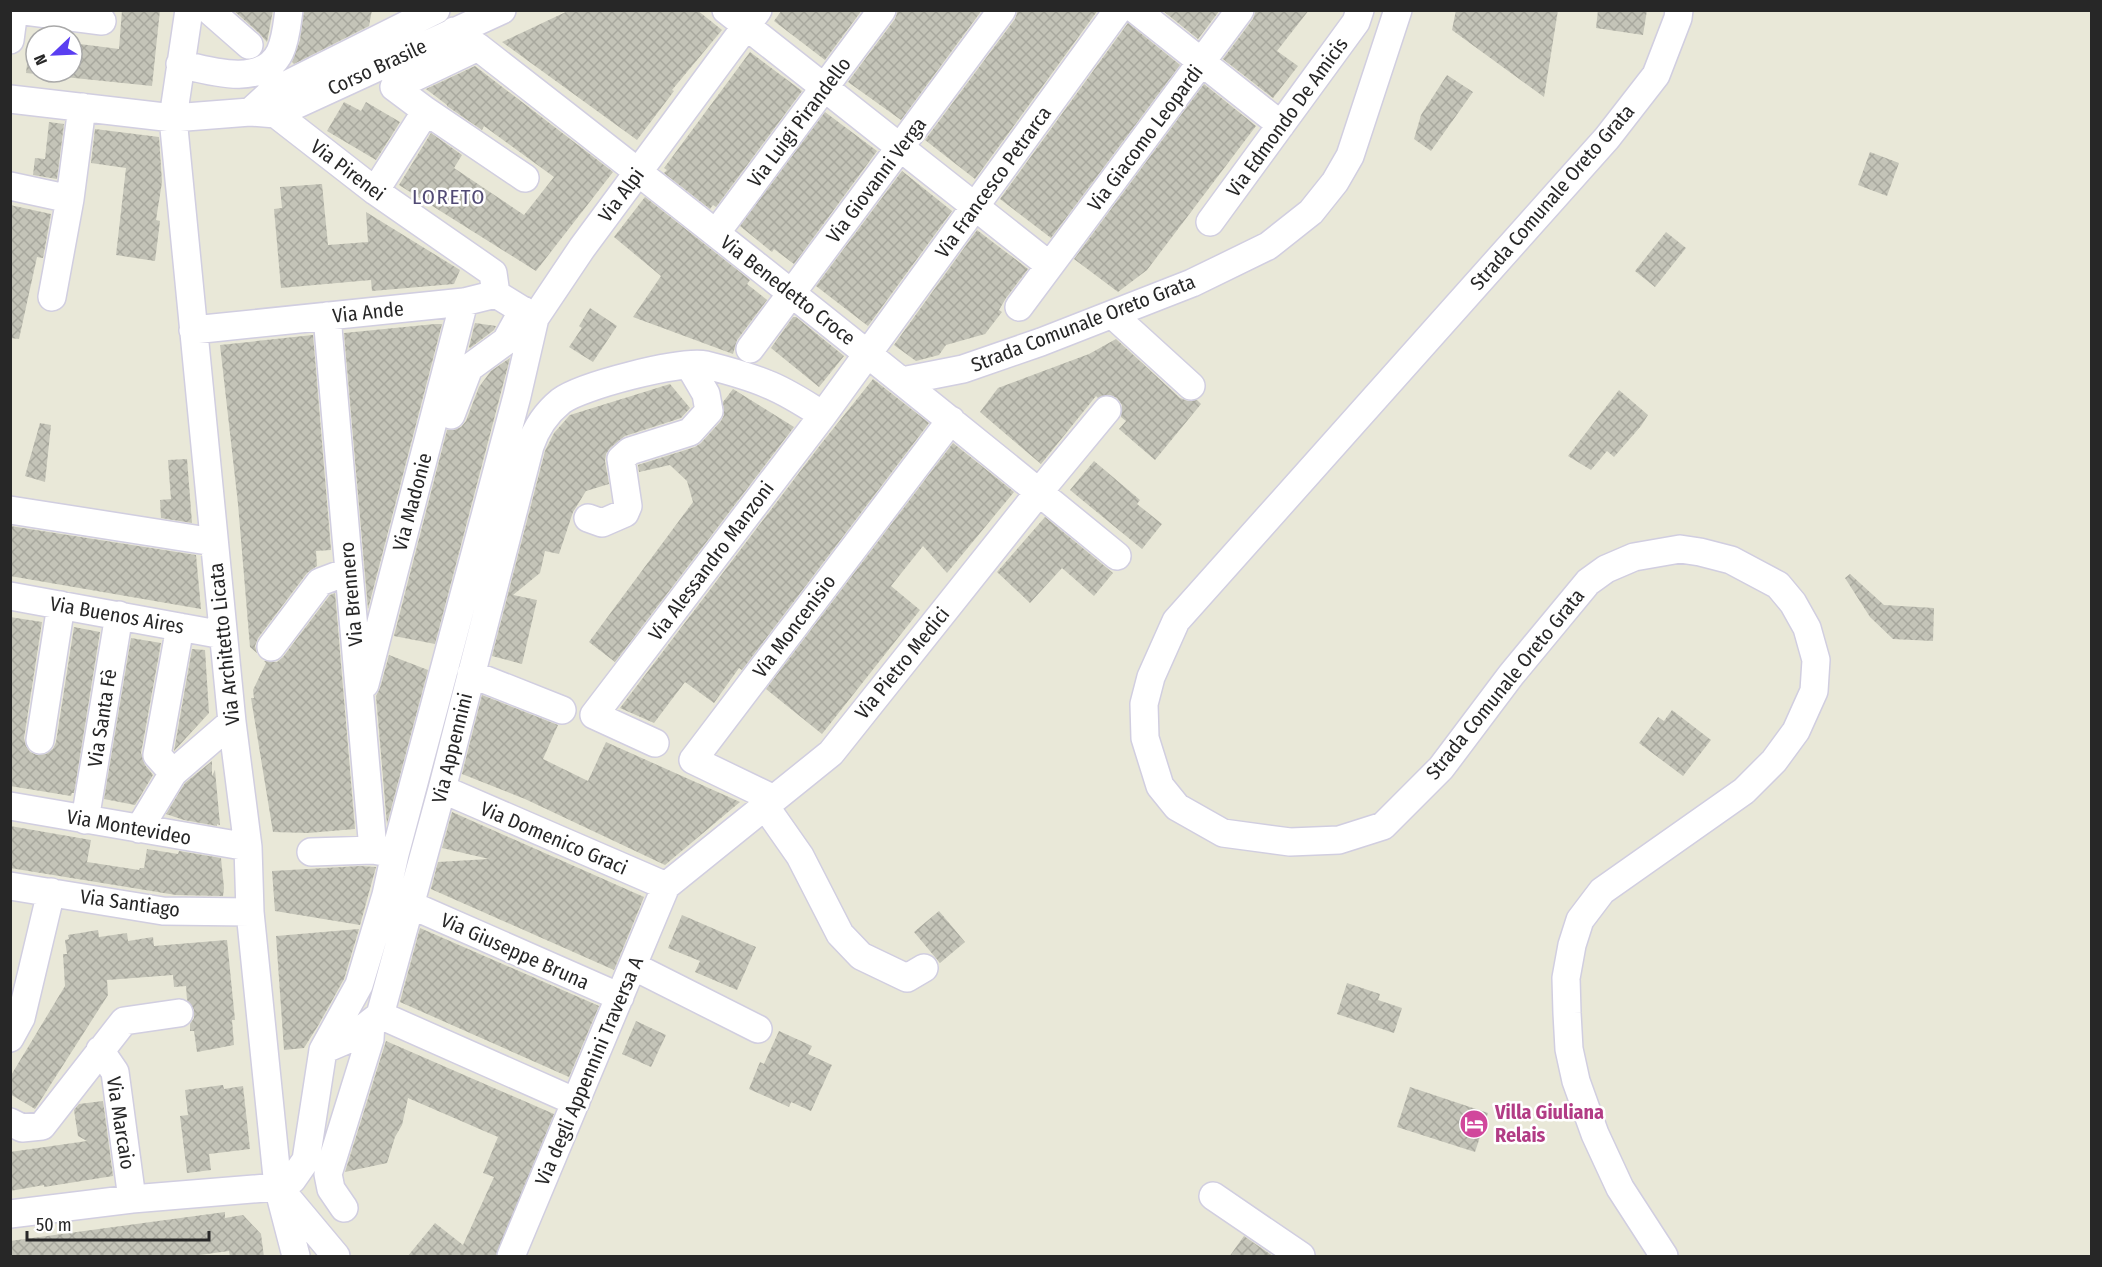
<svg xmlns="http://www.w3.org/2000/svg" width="2102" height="1267" viewBox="0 0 2102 1267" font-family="'Fira Sans Condensed',sans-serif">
<defs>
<pattern id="building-cross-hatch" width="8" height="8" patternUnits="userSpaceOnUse" patternTransform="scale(1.5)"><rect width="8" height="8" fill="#c4c4b8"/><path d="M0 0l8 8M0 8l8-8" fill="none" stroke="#a8a89e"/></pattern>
</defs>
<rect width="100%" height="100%" fill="#e9e8d8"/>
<!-- building -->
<path fill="url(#building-cross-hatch)" d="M122 10H160L152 86 26 73 30 38 36 39V72H72V43L119 49Z
M233 10H273L267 42 259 33Z
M304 10H372L369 26 294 64 292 62 300 40Z
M570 10H697L722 30 672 90 674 91 637 140 502 42Z
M782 10H862L825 60 774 21Z
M898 10H982L901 120 848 82 895 19Z
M1018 10H1098L975 179 925 140 1015 19Z
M1162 10H1220L1198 39Z
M1256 10H1309L1277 51 1298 66 1273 98 1223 59 1253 19Z
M1456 10H1558L1544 97 1452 30Z
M1598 10H1647L1643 35 1596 28Z
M1128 23 1180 65 1051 238 1000 199Z
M750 52 802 91 716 207 713 205 710 209 664 173 667 170 664 168Z
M475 66 613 172 536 271 399 185 431 133 462 155 454 168 524 215 554 177 484 126 482 130 447 106V105L426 89Z
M1447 75 1473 92 1431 151 1414 139 1421 115Z
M1204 84 1256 126 1147 270 1118 292 1074 259Z
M344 102 361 111 366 102 400 122 376 160 327 131Z
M825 112 877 151 794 264 774 249 772 252 740 226Z
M49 122 64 124 57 179 33 175 35 158 45 159Z
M95 129 159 137 162 182 156 220 160 221 155 261 116 255 126 168 91 163Z
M1870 152 1899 163 1887 196 1858 185Z
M902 171 952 211 868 326 816 286Z
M322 184 328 245 368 242 366 212 460 270 454 284 372 291 371 280 281 288 274 209 282 208 280 187Z
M645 197 750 280 747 284 767 300 737 340 733 354 633 317 661 276 614 237Z
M10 205 51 214 43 258 37 257 19 339 10 338Z
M977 230 1028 269 1006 298 999 310 1002 312 985 334 946 345 939 355 916 361 894 345Z
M1666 232 1686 248 1655 287 1635 271Z
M590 308 617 326 593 362 569 347 582 328 579 326Z
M793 317H796L844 356 819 387 771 348Z
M475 323 496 326 494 330 470 348 469 347Z
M435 324H442L368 609 344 333Z
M313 335 331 550 316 551 317 566 307 573 258 638 255 646 257 653 250 647 238 504 220 345Z
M1116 339 1180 398 1188 401 1197 400 1201 404 1155 460 1119 429 1126 421 1121 417 1122 405 1117 398 1110 395 1098 398 1096 396 1041 464 980 412 998 388 1089 354Z
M510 358 435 644 394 636 447 430H454L461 427 466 421 479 387 491 371Z
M873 379 929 423 742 670 739 668 714 703 685 682 654 723 620 708 821 444Z
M670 384 690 408 681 418 625 436 610 448 606 454 605 461 609 484 586 491 573 512 559 554 545 551 540 573 513 595 537 600 522 664 492 656 545 451 554 433 570 415Z
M733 389 794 427 615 662 589 642 693 502 687 481 670 465 639 472 638 465 695 447 701 443 721 421 724 415 723 402Z
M1619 390 1648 415 1641 426 1614 457 1607 451 1591 470 1568 456Z
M40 423 51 425 45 482 25 476Z
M953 443 1014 492 947 573 923 546 891 586 920 610 822 734 766 689Z
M187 459 192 523 161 518 160 500 171 499 168 460Z
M1094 461 1140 500 1137 504 1162 524 1142 549 1070 490Z
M1045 517 1113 573 1094 596 1062 568 1030 603 997 572Z
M10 526 196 555 201 609 10 576Z
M1850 574 1884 605 1934 608 1933 641 1893 639 1870 617 1845 578Z
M335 593 355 829 308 833 273 832 251 698H254L253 690 266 663 264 661 277 662 283 657 330 595Z
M10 617 42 622 24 738 26 746 30 752 37 755 46 754 53 749 56 742 74 627 100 632 74 793H72L71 796 10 786Z
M131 638 161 643 141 753 145 765 153 775 135 805 104 799Z
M192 649 205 650 209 713 174 751Z
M389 655 428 670 387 824 376 696 380 688Z
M482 695 558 725 543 759 588 781 606 742 740 802 665 865 525 799 462 774Z
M1672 710 1711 740 1683 776 1639 743 1658 717 1664 721Z
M212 761V776L215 770 220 825 217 824V826L184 820 166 814 185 783Z
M452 812 644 897 614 970 431 889 438 862 489 859 442 848Z
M10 826 91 840 87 862 139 870 140 868H144L147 849 178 854 179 851 221 858 224 888 223 896 176 895 10 868Z
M360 866 376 867 360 925 275 911 272 871Z
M939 911 965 942 940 963 914 932Z
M682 915 756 947 737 990 695 972 700 961 668 948Z
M420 928 599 1006 569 1077 400 1002Z
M359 929 344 979 319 1024 304 1048 284 1050 276 936Z
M98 930 99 937 127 933 128 941 153 937 154 946 227 940 235 1020H232L234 1045 197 1052 194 1031H190V1024L194 1018V1010L187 1000 186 986 174 987 173 975 107 980 108 995 35 1109 10 1094V1077L65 986 63 954H67L65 940 69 939 68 935Z
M1347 983 1380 994 1378 1000 1402 1008 1394 1033 1337 1014Z
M636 1021 666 1035 651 1067 622 1054Z
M779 1031 812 1046 808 1054 832 1065 811 1111 791 1102 789 1107 749 1089 760 1062 764 1064Z
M386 1041 554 1114 495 1257H407L435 1223 463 1245 494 1177 483 1173 498 1137 408 1098 402 1125 395 1137 387 1163 345 1172Z
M223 1085 224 1089 243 1086 250 1149 209 1154 211 1170 187 1173 180 1116 188 1115 185 1090Z
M1410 1087 1488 1113 1475 1152 1397 1127Z
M103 1101 113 1176 44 1187V1185L10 1191V1152L87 1141 78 1136 74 1110 79 1104Z
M225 1212V1218L243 1215 261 1234 264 1257H230L229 1251 185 1257H10V1241Z
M1244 1236 1274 1257H1229Z"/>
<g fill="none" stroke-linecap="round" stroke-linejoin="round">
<!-- minor casing -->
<g stroke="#d1cee0" stroke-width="30">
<path id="minor" d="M17 10 102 21
M189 10 173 118 232 722 248 847 250 912 278 1187 296 1256
M209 10 249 45
M726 10 1049 265
M1136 10 1281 125
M454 31 478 47C693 214 906 383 1117 556
M10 40 14 10
M478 47 394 87 426 111 525 178
M180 64C209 71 263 88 280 52 286 39 287 24 289 10
M10 99 173 118 250 112 276 114 502 10
M250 112 272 92 436 10
M276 114 375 191 493 273 496 294
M10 186 70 199 52 297
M375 191 426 111
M70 199 82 107
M1210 222 1356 22 1360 10
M716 233 882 10
M1019 307 1240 10
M1113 315 1191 386
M327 316 373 850 395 854
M193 330 464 302 496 294 535 318
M750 349 1002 10
M902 381 963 369 1041 342 1192 283 1268 246 1311 212 1335 182 1350 156 1398 10
M451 415 469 368 506 341 523 310
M10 510 214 542
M588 518 602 523 625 513 628 506 621 459 630 451 690 432 709 411 706 394 689 365
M10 596 223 635
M271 647 320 582 349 571
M471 674 562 710
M365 684 464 302
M40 740 61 605
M655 743 594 715 823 415 1118 10
M173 773 157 755 180 627
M442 789 666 886
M774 799 693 760 951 420
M10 806 248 847
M765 806 800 856 840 934 861 956 907 978 924 968
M85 820 119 615
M139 829 173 773 232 722
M311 852 373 850
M10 886 163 911 250 912
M411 905 620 997
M633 966 758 1029
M380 1015 576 1102
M10 1038 21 1018 51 892
M100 1050 115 1072 132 1199
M323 1050 351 1038 380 1015 442 789 530 446C536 428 545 414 561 401 581 386 680 360 706 365 726 370 748 376 767 384 786 391 805 404 823 415
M10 1122 22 1128 42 1126 124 1021 179 1013
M285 1195 336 1256
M1213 1196 1301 1256
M344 1208 331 1189 328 1174 370 1039 371 1022
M10 1214 132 1199 278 1187 292 1180 306 1160 323 1050 359 985 386 895 395 854 517 396 535 318 582 248 758 10
M511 1256 666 886 831 753 1039 492 1107 410
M1664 1256 1620 1188 1595 1134 1576 1081 1569 1049 1567 1013 1566 978 1572 945 1580 920 1602 891 1744 791 1774 761 1796 731 1814 691 1816 660 1807 628 1793 603 1778 585 1731 560 1700 552 1680 549 1634 557 1606 569 1588 582 1511 675 1441 768 1383 826 1339 840 1290 842 1223 833 1177 807 1160 786 1145 738 1144 704 1151 677 1176 621 1607 138 1656 75 1678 18 1679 10"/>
</g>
<!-- minor -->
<use href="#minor" stroke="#fff" stroke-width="27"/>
</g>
<!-- icons -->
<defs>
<g id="hotel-disc" transform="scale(1.5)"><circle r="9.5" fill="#d1479c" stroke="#fff"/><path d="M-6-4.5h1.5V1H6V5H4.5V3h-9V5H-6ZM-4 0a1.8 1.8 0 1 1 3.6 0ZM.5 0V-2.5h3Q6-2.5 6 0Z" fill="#fff"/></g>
</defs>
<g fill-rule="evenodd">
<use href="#hotel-disc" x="1474" y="1124"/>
</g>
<g text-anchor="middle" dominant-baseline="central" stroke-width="5" stroke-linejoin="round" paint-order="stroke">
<!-- street labels -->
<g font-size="20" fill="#272727" stroke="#fff">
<text transform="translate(377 67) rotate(-25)">Corso Brasile</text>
<text transform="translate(1287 117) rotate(-54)">Via Edmondo De Amicis</text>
<text transform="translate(799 122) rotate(-53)">Via Luigi Pirandello</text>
<text transform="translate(1145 138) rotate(-53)">Via Giacomo Leopardi</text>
<text transform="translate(348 170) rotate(37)">Via Pirenei</text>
<text transform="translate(876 180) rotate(-53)">Via Giovanni Verga</text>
<text transform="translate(993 182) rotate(-54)">Via Francesco Petrarca</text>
<text transform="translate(621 195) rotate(-53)">Via Alpi</text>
<text transform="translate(1552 197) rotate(-49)">Strada Comunale Oreto Grata</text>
<text transform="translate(788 290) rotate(38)">Via Benedetto Croce</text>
<text transform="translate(368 312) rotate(-6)">Via Ande</text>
<text transform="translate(1083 323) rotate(-21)">Strada Comunale Oreto Grata</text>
<text transform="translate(412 502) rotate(-75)">Via Madonie</text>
<text transform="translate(711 561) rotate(-53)">Via Alessandro Manzoni</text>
<text transform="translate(351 594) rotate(-95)">Via Brennero</text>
<text transform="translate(117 615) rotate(10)">Via Buenos Aires</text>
<text transform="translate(794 626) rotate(-53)">Via Moncenisio</text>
<text transform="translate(224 644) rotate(-96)">Via Architetto Licata</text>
<text transform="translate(902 663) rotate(-51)">Via Pietro Medici</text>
<text transform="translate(1505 684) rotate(-51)">Strada Comunale Oreto Grata</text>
<text transform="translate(102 718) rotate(-81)">Via Santa Fè</text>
<text transform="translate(452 748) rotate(-76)">Via Appennini</text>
<text transform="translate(129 827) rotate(10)">Via Montevideo</text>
<text transform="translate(554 838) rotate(23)">Via Domenico Graci</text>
<text transform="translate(130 903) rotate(8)">Via Santiago</text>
<text transform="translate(515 951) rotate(24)">Via Giuseppe Bruna</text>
<text transform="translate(589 1071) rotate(-67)">Via degli Appennini Traversa A</text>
<text transform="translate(121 1123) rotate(81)">Via Marcaio</text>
</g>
<!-- hotel labels -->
<g font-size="20" font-weight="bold" fill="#b23c85" stroke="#fff" text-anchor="start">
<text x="1495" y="1112">Villa Giuliana<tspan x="1495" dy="23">Relais</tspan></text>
</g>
<!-- neighbourhood labels -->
<g font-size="21" letter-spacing="1.5" fill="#514a75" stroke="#fff">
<text x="449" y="197">LORETO</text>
</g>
</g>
<!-- border -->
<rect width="2102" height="1267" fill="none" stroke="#272727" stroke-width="24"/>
<!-- north arrow -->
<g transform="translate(54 54) rotate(247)"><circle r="28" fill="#ffffff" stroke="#a9a9a9" stroke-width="1.5"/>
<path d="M0-4.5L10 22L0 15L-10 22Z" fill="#5a3ef1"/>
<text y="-9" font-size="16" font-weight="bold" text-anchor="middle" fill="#272727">N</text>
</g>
<!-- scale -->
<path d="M27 1231v9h182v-9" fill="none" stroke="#272727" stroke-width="3"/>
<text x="36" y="1231" font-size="18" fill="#272727" stroke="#ffffff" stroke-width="4.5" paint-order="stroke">50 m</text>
</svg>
